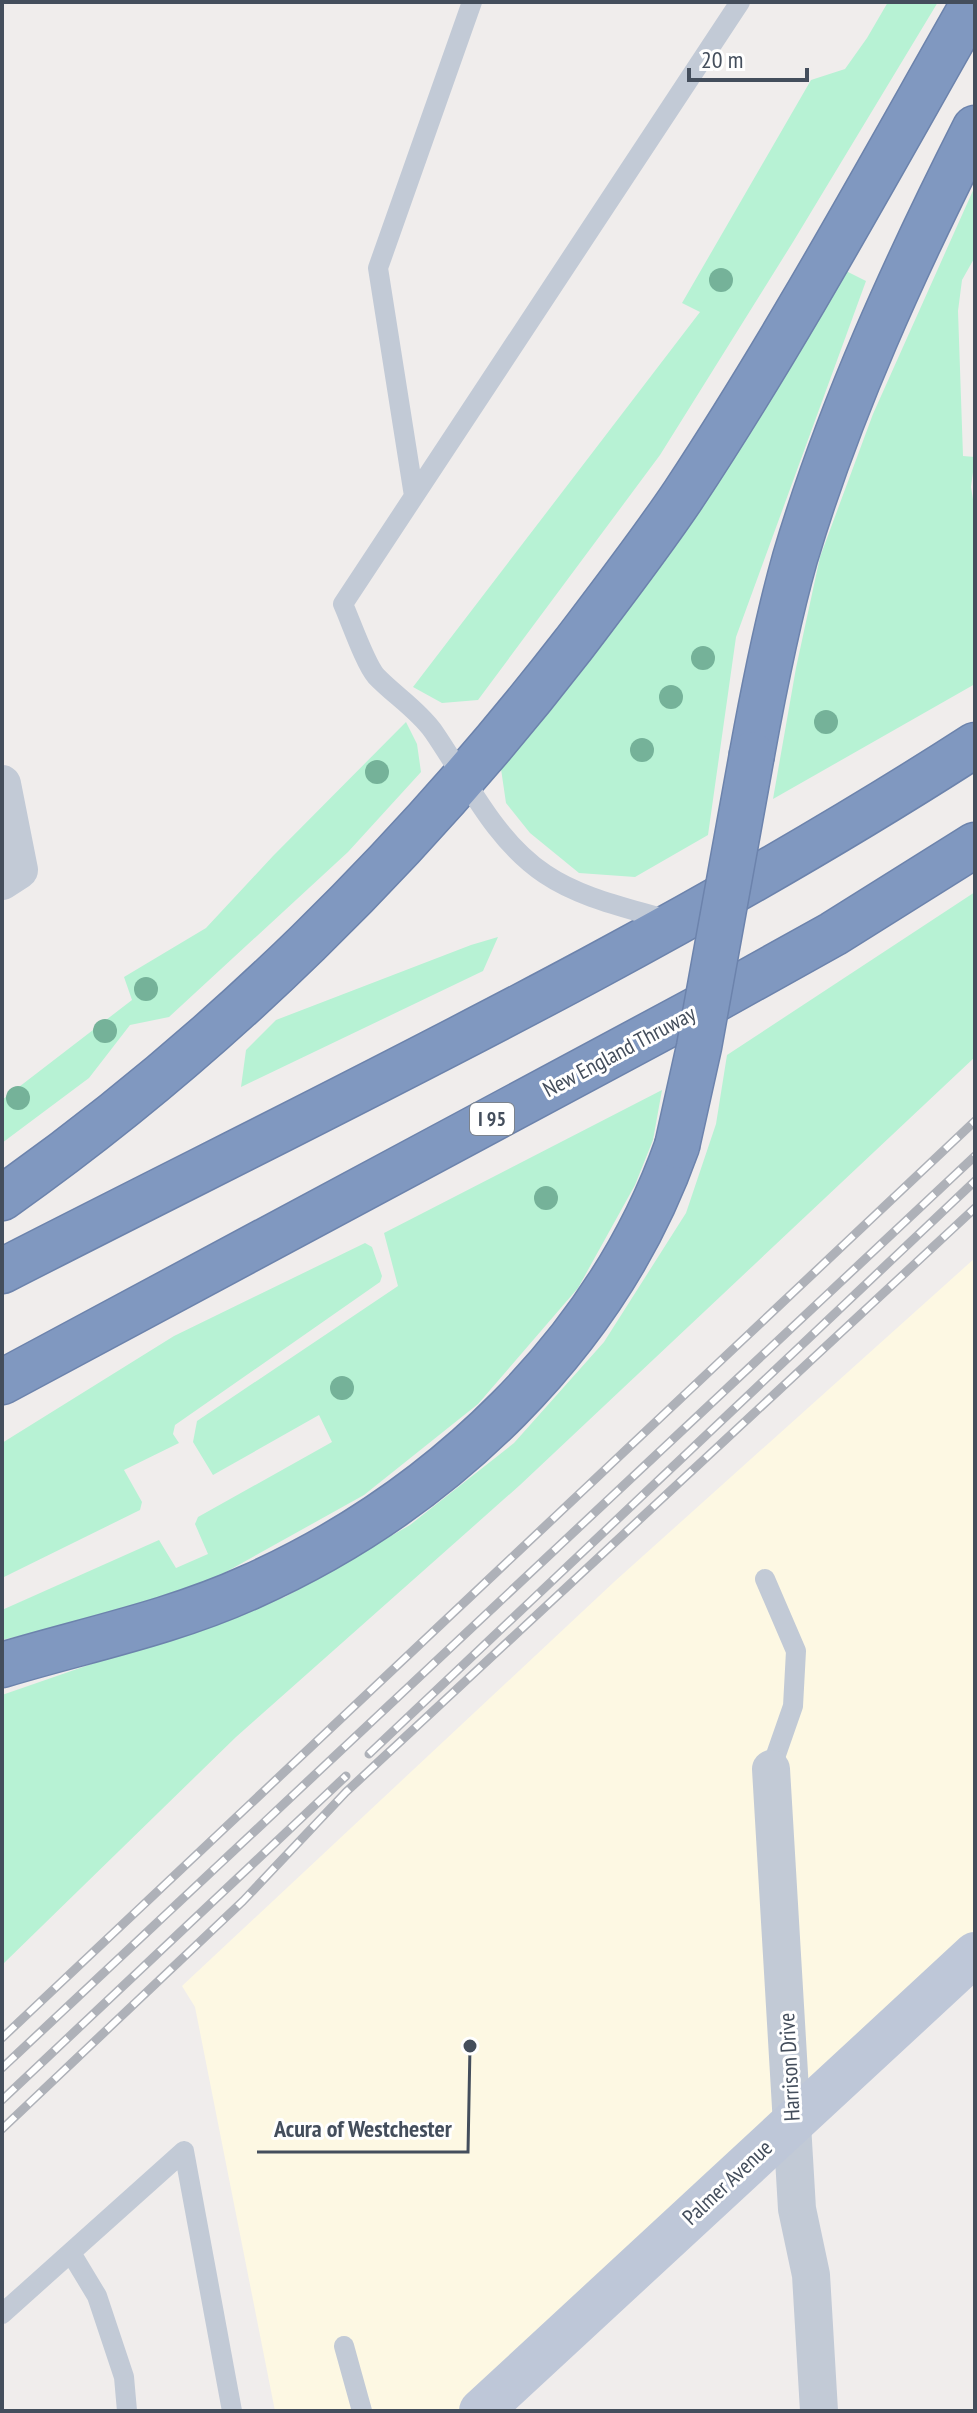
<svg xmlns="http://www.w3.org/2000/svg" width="977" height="2413" viewBox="0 0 977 2413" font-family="'PT Sans Narrow',sans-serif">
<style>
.commercial{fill:#fdf8e3}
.green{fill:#b7f2d4}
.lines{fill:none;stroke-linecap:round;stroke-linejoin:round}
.highway-casing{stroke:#6c83ac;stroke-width:47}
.lane{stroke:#c2cad6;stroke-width:20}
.street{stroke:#c2cad6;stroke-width:38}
.secondary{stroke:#bec7d8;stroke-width:44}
.highway{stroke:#8098c0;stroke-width:44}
.rail-casing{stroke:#aeb1b8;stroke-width:9}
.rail{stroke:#fff;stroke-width:6;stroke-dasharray:18;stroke-linecap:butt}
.highway-bridge-casing{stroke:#6c83ac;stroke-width:47;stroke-linecap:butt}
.highway-bridge{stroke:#8098c0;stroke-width:44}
.tree{fill:#75b299}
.labels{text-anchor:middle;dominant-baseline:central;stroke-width:6;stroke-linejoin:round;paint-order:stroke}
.shield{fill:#fff;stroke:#7c838d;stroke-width:2}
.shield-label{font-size:20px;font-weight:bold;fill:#444e5c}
.street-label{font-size:22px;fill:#444e5c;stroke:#fff}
.leader{fill:none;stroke:#444e5c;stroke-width:3}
.callout-dot{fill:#444e5c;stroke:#fff;stroke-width:3}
.callout-label{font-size:24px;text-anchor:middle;font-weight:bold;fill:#444e5c;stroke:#fff;stroke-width:6;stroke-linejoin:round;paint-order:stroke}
</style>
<rect width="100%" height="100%" fill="#f0edec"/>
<!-- commercial -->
<path class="commercial" d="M975 1258V1977L503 2411H275L195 2007 182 1986 614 1582Z"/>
<!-- green -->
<path class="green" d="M888 2H938L793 242 660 455 478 700 442 703 413 687 700 312 682 303 811 80 845 69 867 38Z
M975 186V257L962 280 958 311 963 456 975 457 971 487 975 512V684L773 799 796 668 820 557 873 414Z
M842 269 866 281 736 637 708 835 635 877 579 873 530 833 506 803 501 769 631 604Z
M406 722 417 744 421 772 348 852 169 1017 130 1025 89 1078 2 1143V1100L132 1000 124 977 206 928 273 856Z
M975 892V1057L520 1485 236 1737 2 1965V1695L285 1597 410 1525 514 1443 604 1342 686 1213 716 1124 727 1055Z
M498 937 483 971 241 1087 246 1050 276 1020 471 945Z
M662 1090 653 1140 635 1185 578 1288 478 1404 364 1495 215 1578 93 1619 2 1640V1610L159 1540 176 1568 208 1554 195 1524 198 1517 332 1442 319 1415 213 1475 193 1442 197 1421 398 1286 384 1233Z
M365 1243 372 1247 382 1276 380 1282 175 1425 173 1434 179 1443 124 1470 142 1502 140 1510 2 1578V1443L174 1336Z"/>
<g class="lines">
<!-- highway casing -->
<g class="highway-casing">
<path id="highway" d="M752 754C764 688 777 622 795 558 839 410 905 266 975 128
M2 1198C219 1045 411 854 573 645 611 595 649 546 684 494 789 335 880 167 974 2
M2 1271C330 1103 665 945 975 745
M2 1382 718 998 833 934 975 845
M2 1665C85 1640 171 1623 250 1587 440 1502 607 1344 677 1146"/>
</g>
<!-- lane -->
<path class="lane" d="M414 496 378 268 472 2
M671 921C629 908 582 899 545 874 494 840 467 780 433 731 417 709 394 695 376 676 365 663 351 622 343 604L740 2
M765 1579 796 1651 793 1706 771 1769
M71 2253 97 2296 124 2377 127 2411
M2 2314 184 2151 232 2411
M344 2346 362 2411"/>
<!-- street -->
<path class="street" d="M2 784 19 870 2 881
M771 1769 797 2209 811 2275 819 2411"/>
<!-- secondary -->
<path class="secondary" d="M481 2411 975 1954"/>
<!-- highway -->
<use href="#highway" class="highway"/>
<!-- rail casing -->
<g class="rail-casing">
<path id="rail" d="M369 1754 975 1181
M2 2038 975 1121
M2 2068 975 1156
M2 2100 346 1776
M2 2129 243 1901 346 1792 975 1208"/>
</g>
<!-- rail -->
<use href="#rail" class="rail"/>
<!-- highway-bridge casing -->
<g class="highway-bridge-casing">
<path id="highway-bridge" d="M677 1146 699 1047 752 754"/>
</g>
<!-- highway-bridge -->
<use href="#highway-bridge" class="highway-bridge"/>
</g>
<!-- trees -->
<g class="tree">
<circle cx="721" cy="280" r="12"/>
<circle cx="703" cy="658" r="12"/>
<circle cx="671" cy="697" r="12"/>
<circle cx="826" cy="722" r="12"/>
<circle cx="642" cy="750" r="12"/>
<circle cx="377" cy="772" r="12"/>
<circle cx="146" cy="989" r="12"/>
<circle cx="105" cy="1031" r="12"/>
<circle cx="18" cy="1098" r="12"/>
<circle cx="546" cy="1198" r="12"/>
<circle cx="342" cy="1388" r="12"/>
</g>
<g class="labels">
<!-- shield labels -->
<rect class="shield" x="470" y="1103" width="44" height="32" rx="6"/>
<g class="shield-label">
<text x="492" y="1119">I 95</text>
</g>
<!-- street labels -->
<g class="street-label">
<text transform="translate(619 1051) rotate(-28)">New England Thruway</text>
<text transform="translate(789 2067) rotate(-93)">Harrison Drive</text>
<text transform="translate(727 2182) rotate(-43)">Palmer Avenue</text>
</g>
</g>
<!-- callouts -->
<path class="leader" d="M470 2046L468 2152H257"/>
<circle class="callout-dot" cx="470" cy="2046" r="8"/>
<g class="callout-label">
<text x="363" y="2137">Acura of Westchester</text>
</g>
<!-- border -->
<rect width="977" height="2413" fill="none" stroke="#444e5c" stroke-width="8"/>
<!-- scale -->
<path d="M689 68v12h118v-12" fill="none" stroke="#444e5c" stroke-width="4"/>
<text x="701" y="68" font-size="24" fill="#444e5c" stroke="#ffffff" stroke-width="6" paint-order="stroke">20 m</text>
</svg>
